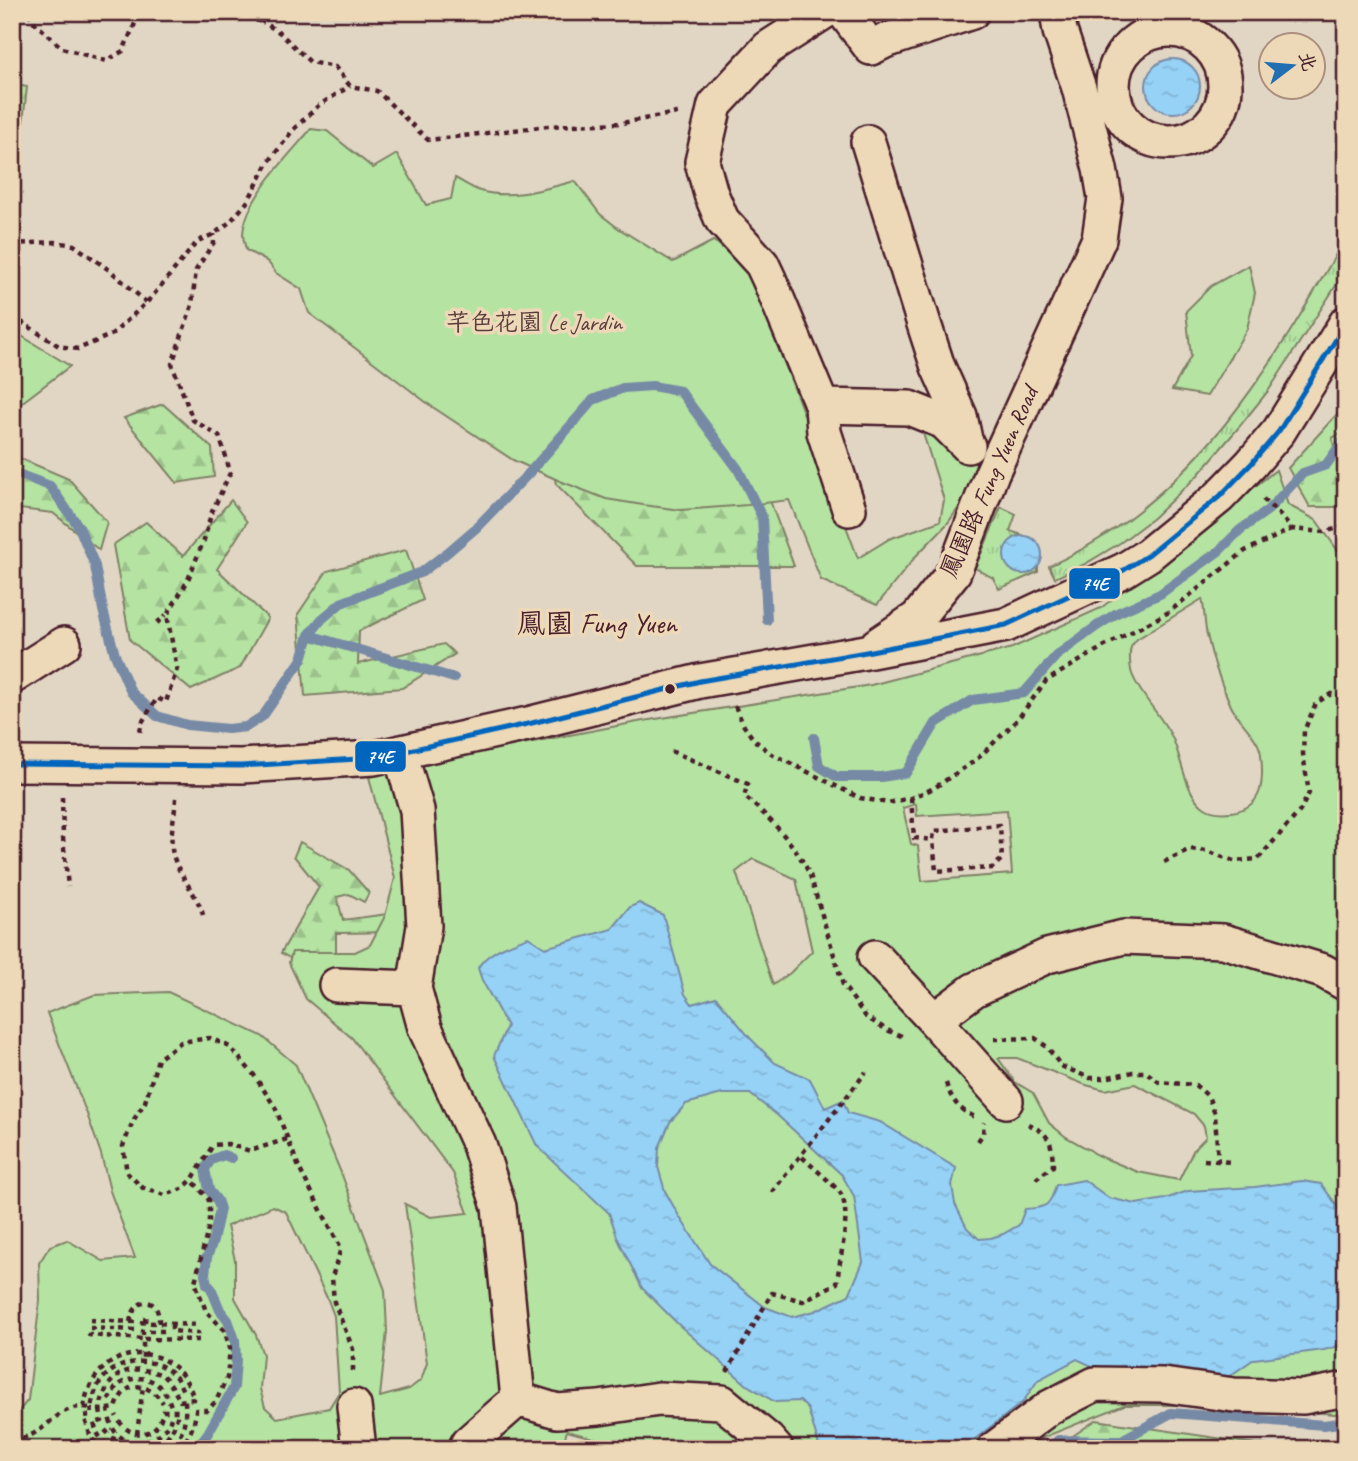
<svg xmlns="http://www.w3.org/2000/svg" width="1358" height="1461" viewBox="0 0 1358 1461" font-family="Caveat,'LXGW WenKai TC',sans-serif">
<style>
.grass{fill:url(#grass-tufts);stroke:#7f8166;stroke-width:2}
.forest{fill:url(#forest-firs);stroke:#7f8166;stroke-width:2}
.green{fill:#b4e3a2;stroke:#7f8166;stroke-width:2;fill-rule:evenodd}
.water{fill:url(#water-ripples);stroke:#778aa5;stroke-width:2;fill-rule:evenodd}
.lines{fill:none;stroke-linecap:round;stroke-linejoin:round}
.stream{stroke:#778aa5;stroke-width:10}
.minor-casing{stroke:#4a1f2b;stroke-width:38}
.path{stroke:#4a1f2b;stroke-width:4.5;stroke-dasharray:5 5;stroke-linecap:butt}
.minor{stroke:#edd9b7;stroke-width:33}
.bus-1-casing{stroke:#edd9b7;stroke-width:10}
.bus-1{stroke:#0065bd;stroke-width:5}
.bus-dot{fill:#4a1f2b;stroke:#edd9b7;stroke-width:2.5}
.labels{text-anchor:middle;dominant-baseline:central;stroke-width:7;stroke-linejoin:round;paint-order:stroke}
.park-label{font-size:24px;fill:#5a3c3d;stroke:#edd9b7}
.street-label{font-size:24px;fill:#4a1f2b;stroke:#edd9b7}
.quarter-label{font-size:28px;fill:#4a1f2b;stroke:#edd9b7}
.line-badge{stroke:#edd9b7;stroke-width:2.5}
.badge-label{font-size:19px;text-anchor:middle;font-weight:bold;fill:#fff}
</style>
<defs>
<pattern id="grass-tufts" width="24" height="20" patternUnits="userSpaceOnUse" patternTransform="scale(1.75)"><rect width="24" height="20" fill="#b4e3a2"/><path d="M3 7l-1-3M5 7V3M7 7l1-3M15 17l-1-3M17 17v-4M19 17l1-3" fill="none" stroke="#9cc28c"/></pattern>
<pattern id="forest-firs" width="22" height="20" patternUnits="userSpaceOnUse" patternTransform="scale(1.75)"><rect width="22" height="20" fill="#b4e3a2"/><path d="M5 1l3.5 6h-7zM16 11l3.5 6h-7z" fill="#9cc28c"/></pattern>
<pattern id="water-ripples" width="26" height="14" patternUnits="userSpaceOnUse" patternTransform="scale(1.75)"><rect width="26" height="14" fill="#95d2f6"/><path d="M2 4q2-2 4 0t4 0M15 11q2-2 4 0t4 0" fill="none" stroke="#82b4d3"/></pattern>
</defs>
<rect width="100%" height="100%" fill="#e1d6c4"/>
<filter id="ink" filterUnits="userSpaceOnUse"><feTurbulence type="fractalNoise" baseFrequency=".0143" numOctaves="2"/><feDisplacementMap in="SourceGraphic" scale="14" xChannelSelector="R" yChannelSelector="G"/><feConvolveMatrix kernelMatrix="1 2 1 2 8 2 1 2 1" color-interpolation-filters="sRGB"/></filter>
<g filter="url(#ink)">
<!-- grass -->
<path class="grass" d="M1346 237V270L1269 390 1239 427 1198 475 1153 518 1120 543 1085 564 1055 578 1049 566C1193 501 1271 368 1346 237Z
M1001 507 1016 514 1010 531 1022 535 1015 537C1008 546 1002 551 1006 563L1033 571 1038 566V572L999 589 993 578 975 568Z"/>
<!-- forest -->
<path class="forest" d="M12 84 27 87 20 148 12 142Z
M537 396 740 419 794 566H637L556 484Z
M163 404 212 448 214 477 177 483 124 418Z
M1346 404V507H1310L1288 468Z
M12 455 69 479 107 522 99 550 53 513 20 509 12 521Z
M231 500 247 522 217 569 268 618 240 668 191 690 130 640 113 545 146 522 183 556Z
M406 550 423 600 359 631 358 664 444 644 455 654 402 688 305 696 298 614 327 571Z
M300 842 349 870 369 893 364 902 349 894 337 897 343 920 403 912 401 932 336 933V971L318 974 281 953 319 887 294 856Z
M1096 1420 1284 1448 1346 1446V1449H1054Z"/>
<!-- green -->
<path class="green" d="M311 129 327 131 373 168 397 154 426 205 451 199 455 178C463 182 472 188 480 191 512 200 544 189 575 181L600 214 618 228 673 262 713 241 718 244 747 270 754 282 858 558 889 539 940 521 944 500 923 433 928 424 948 437 977 465 962 503 947 524 916 556 877 605 821 580 789 500 748 505 681 510 643 505 606 499 560 481 513 460 431 406 309 313 301 289 276 273 268 262 246 250C245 245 243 239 243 234 245 199 289 155 311 129Z
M1249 265 1255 293 1247 329 1207 396 1172 390 1191 356 1186 311 1211 286Z
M12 330 70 366 12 410Z
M1346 431V473L1340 470 1332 438Z
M1276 470 1288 505 1316 520 1346 562V1413L1334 1414 1239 1405H1124L1044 1437 1029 1449H633L567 1431 561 1449H12V1419L28 1400 40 1300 39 1263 50 1246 67 1240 103 1261 135 1258 110 1191 101 1154 87 1114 47 1013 94 995 168 992 262 1036 296 1065 342 1175 385 1290 387 1331 380 1397 409 1389 421 1380 427 1363 405 1204 431 1217 468 1213 453 1173 352 1038 306 999 289 963 292 952H355L370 945 385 916 395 878 369 777 407 766 643 721 871 685 1012 648 1101 608ZM1202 599C1205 610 1204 623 1207 635 1212 659 1221 684 1231 706 1239 723 1260 738 1261 755 1264 783 1263 808 1231 812 1222 813 1213 813 1205 808 1185 795 1182 758 1172 737 1161 715 1141 697 1132 674 1130 668 1129 653 1131 647 1132 644 1135 642 1137 639ZM916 804 917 816 1007 810 1012 874 922 881 918 846 911 844 903 808ZM753 859 796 879 812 951 790 973 773 985 736 872ZM998 1058H1017L1086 1085 1105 1090 1135 1084 1194 1114 1204 1126 1206 1137 1194 1149 1179 1180 1138 1172 1097 1155 1090 1150 1066 1137 1049 1123 1033 1093 1015 1082ZM273 1206 286 1212 328 1300 334 1316 339 1392 329 1408 277 1418 265 1407 260 1389 263 1355 256 1335 235 1298V1260L227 1226Z"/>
<!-- water -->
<path class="water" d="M1146 86a27 27 0 1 1 54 0a27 27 0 1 1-54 0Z
M1004 555a19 19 0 1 1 38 0a19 19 0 1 1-38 0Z
M639 903 663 915 685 994 692 1004 716 997 750 1038 775 1063 810 1079 825 1108 843 1100 848 1113 880 1122 956 1168 952 1185 955 1204 967 1228 979 1239 991 1238 1003 1234 1019 1225 1025 1209C1047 1208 1050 1206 1056 1185L1084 1180 1109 1198 1136 1204 1165 1199 1188 1191 1255 1187 1302 1181 1321 1184 1338 1207 1346 1231V1344L1324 1350 1254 1359 1211 1389 1102 1381 1092 1366 1077 1359 1038 1380 1023 1402 962 1449H820L808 1409 800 1401 775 1402 747 1385 679 1325 642 1288 618 1239 609 1213 537 1146 494 1056 507 1026 482 980 478 968C487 951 511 944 528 937L545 948 612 929 630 907ZM722 1094H750L777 1115 842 1175 854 1196 863 1262 849 1295 815 1311 792 1317 765 1307 710 1264 679 1216 665 1191 658 1167 659 1148 670 1122 686 1104Z"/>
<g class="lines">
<!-- stream -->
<path class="stream" d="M12 472 50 486 79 527 95 566 103 610 115 655 131 692 157 716 187 725 228 729 246 727 263 716 302 659 309 635 322 619 341 603 422 572 448 552 476 528 530 472 593 400 623 388 652 386 680 391 738 469 762 517 767 620
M309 635 454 678
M814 738 819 766 837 777H881L906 773 936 723 973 700 1024 693 1056 656 1097 626 1117 613 1160 594 1219 551 1240 530 1268 510 1303 473 1326 465 1346 437
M12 1449H13
M196 1449 208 1433 234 1387 236 1360 235 1340 228 1320 220 1310 211 1288 207 1284 205 1274 207 1257 213 1241 220 1209 217 1200 209 1190 205 1169 211 1160 224 1155 231 1158
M1050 1449 1058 1440 1120 1441 1171 1413 1324 1425 1346 1422"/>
<!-- minor casing -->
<g class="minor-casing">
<path id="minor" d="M824 12 768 48 715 105 702 162 711 194 722 220 762 264 769 279 822 406 824 432 849 509
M844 12 871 48 885 41 972 12
M1113 86a56 56 0 1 1 112 0a56 56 0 1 1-112 0Z
M868 142 924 324 938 367 960 416 966 444
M822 406 909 408 944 422 968 446
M877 645 917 618 954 572 992 473 1099 239 1105 198 1100 169 1079 88 1060 31 1057 12
M12 677 64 644
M400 753 417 810 424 926 414 988 425 1028 479 1145 499 1207 518 1399 557 1411 599 1408 659 1399 722 1402 768 1440 776 1449
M12 764 241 766 374 758 532 723 700 681 866 652 1006 625 1124 570 1148 555 1219 497 1251 464 1279 431 1346 323
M875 957 934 1020 974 990 1047 956 1124 937 1223 941 1323 971 1346 984
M336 985 414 988
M934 1020 1006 1101
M354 1406 359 1449
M465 1449 468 1443 518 1399
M994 1449 1050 1407 1095 1384 1163 1385 1234 1395 1303 1397 1346 1389"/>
</g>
<!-- path -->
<path class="path" d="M29 12 34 22 62 48 106 61 123 51 140 12
M227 12 262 22
M254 12 263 22 279 32 310 62 335 67 350 86 377 91 428 140 548 126 622 123 682 112
M12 244 55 242 74 245 112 272 146 302
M12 316 59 346 78 349 113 334 150 299 198 241 214 234 230 222 248 201 268 163 293 130 319 105 350 86
M1263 499 1278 513 1292 529 1324 532 1346 526
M157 623 166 615
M735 706 744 726 754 740 772 754 860 798 888 803 911 798 934 788 976 760 1017 720 1046 681 1103 647 1169 612 1245 551 1292 529
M140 732 141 724 157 698 166 702 177 669 167 615 187 582 204 540 211 514 230 473 227 460 219 436 193 420 172 364 192 305 196 270 214 242V234
M671 751 748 784 744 796C771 819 795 844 810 875L843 985 866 1017 887 1030 904 1037
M62 797 63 838 68 887
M176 798C175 815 170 831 172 849 175 873 197 892 203 915
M911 798 914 838 933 840 934 831 1000 825 1002 859 992 868 936 871 933 840
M1164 862 1190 849 1207 851 1234 861 1258 859 1300 811 1309 793 1303 754 1304 731 1316 703 1331 694 1346 697
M12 931 14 939H12
M994 1039 1035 1038 1047 1047 1061 1066 1090 1078H1104L1133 1072H1146L1159 1082 1195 1085 1208 1096 1215 1114 1218 1162
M12 1063 20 1076
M946 1083C951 1100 959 1110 975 1117
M1028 1124C1051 1135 1052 1142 1053 1166L1036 1179
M287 1139 250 1151 228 1144 213 1145 192 1180 182 1189 165 1195 143 1188 127 1173 123 1146 133 1121 145 1102 158 1059 181 1042 210 1038 230 1047 254 1075 275 1107 300 1170 341 1248 332 1277 334 1302 353 1349V1375
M978 1141 983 1134 984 1122
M1204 1160 1231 1162
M772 1192 866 1072
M90 1320 198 1325
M130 1322C135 1295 160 1296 159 1323
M145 1322 146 1313
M135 1330 90 1328 89 1335 143 1339V1362
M164 1331H143V1339L199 1340 198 1333 172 1331V1323
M727 1372 772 1293 803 1301 837 1283C839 1259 852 1215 841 1194 836 1186 809 1164 800 1155
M108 1400C111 1396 114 1390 117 1386 122 1382 127 1380 133 1379 154 1374 168 1392 172 1410
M84 1407 91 1408C93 1399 95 1390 100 1382 116 1360 152 1354 173 1374 178 1379 181 1387 184 1393
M91 1408 92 1415 84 1416 91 1438 101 1449
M108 1409C109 1417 111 1428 117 1434 136 1452 162 1440 171 1418
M100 1410 102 1421 94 1423C97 1435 102 1442 112 1449
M105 1430C130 1460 173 1453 178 1411H163C158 1440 127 1441 116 1415
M137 1434 143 1386
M12 1439C17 1438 25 1438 29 1436 48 1428 60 1406 84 1407 93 1342 175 1334 194 1399L180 1401C175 1392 170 1380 160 1374 155 1372 149 1371 144 1370 117 1366 103 1387 100 1410L116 1408C124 1379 148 1381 163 1403
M166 1449C185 1437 186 1420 185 1400
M180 1449C189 1437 195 1425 196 1410H208L216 1401 227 1378 230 1348 224 1330 206 1311 195 1282 209 1225V1200L192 1180"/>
<!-- minor -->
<use href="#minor" class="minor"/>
<!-- bus-1 casing -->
<g class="bus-1-casing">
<path id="bus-1" d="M12 764 241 766 374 758 532 723 700 681 866 652 1006 625 1124 570 1148 555 1219 497 1251 464 1279 431 1346 323"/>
</g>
<!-- bus-1 -->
<use href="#bus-1" class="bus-1"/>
</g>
</g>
<!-- markers -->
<circle class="bus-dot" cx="670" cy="689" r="6"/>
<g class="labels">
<!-- park labels -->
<g class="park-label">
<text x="534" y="322">芊色花園 Le Jardin</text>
</g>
<!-- street labels -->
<g class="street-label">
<text transform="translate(989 482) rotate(-66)">鳳園路 Fung Yuen Road</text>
</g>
<!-- quarter labels -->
<g class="quarter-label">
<text x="597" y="623">鳳園 Fung Yuen</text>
</g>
</g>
<g class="line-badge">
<rect x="1068" y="567" width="53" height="33" rx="7" fill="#0065bd"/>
<rect x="354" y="740" width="53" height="33" rx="7" fill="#0065bd"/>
</g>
<g class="badge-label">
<text x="1095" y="590">74E</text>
<text x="380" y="763">74E</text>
</g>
<!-- margin -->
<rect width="1358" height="1461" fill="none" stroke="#edd9b7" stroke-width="42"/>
<rect x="21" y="21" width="1316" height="1419" fill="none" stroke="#4a1f2b" stroke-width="2.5" filter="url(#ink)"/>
<!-- north arrow -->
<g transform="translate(1292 66) rotate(74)"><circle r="33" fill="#edd9b7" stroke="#ac8f7f" stroke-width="2"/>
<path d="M0-5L12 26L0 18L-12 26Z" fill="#1f6fb2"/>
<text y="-10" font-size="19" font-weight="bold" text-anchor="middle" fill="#4a1f2b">北</text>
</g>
</svg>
